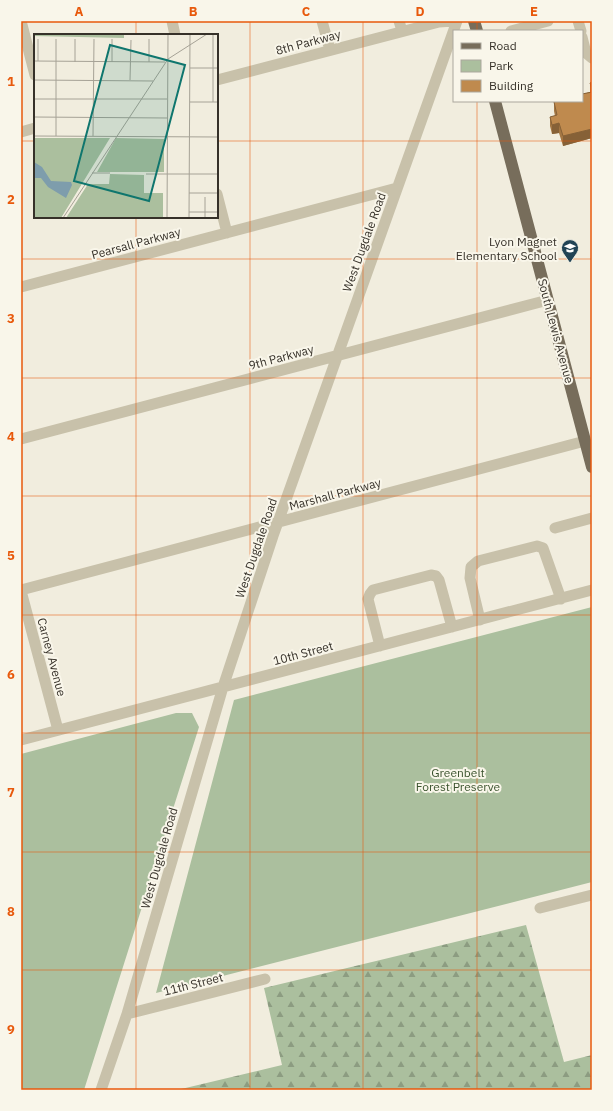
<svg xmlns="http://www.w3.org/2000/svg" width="613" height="1111" viewBox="0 0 613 1111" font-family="'IBM Plex Sans',sans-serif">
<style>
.forest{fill:url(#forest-firs)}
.park{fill:#abbf9e}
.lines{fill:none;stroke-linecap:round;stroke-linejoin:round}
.minor{stroke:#c8c1aa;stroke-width:11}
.major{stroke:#776d5b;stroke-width:12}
.wall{fill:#a47743}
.shaded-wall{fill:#866137}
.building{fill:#bf8a4e;stroke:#866137}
.grid{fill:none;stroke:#e8590c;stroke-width:1;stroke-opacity:0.55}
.labels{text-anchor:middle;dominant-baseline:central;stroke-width:4;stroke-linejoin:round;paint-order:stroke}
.street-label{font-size:12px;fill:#363129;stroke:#f9f6ea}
.poi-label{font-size:12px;fill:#363129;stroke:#f9f6ea;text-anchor:end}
.park-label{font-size:12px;fill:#3b532e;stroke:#f9f6ea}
.inset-road{fill:none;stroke:#a6a296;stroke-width:1}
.view{fill:#0f766e;fill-opacity:0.15;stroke:#0f766e;stroke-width:2}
.inset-edge{fill:none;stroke:#363129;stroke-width:2}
.neatline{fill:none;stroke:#e8590c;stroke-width:1.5}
.grid-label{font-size:13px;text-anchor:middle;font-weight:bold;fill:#e8590c}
</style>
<defs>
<pattern id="forest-firs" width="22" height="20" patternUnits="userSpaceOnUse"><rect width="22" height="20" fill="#abbf9e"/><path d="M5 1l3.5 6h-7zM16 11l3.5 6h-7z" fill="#8c9c81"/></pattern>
</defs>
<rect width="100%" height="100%" fill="#f1edde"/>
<!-- forest -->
<path class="forest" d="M526 925 564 1062 592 1055V1090H177L282 1065 264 988Z"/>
<!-- park -->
<path class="park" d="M592 607V882L156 993 234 700Z
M176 713H192L199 727 84 1090H21V754Z"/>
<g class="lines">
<!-- minor -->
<path class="minor" d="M21 21 35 75
M172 21 175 35
M322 21 330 50
M399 21 402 31
M578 21 581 31
M511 31 548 21
M582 37 586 53 592 58
M217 80 439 22 453 21
M21 132 35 128
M217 194 227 233
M21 287 397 188
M21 439 548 300
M555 528 592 518
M21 590 585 441
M21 591 58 730
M480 620 470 578 471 567 478 561 537 546 543 548 561 599
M380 646 368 599 370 594 373 590 431 575 436 576 439 580 452 627
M21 740 592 590
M540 908 592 895
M127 1014 265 979
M101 1090 127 1014 223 687 273 536 457 21"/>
<!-- major -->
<path class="major" d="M474 21 477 31
M495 101 592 467"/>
</g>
<!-- wall -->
<path class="wall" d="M592 82V138L563 146 559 133 552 134 550 126V117L555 116 554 111V102L590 92V83Z"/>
<!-- shaded-wall -->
<path class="shaded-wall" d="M559 123V133L552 134V125Z
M592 129V138L563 146V136Z"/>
<!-- building -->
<path class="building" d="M592 82V89L590 83Z
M592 92V129L563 136 559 123 552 125 550 117 557 115 554 102 557 101H582V94Z"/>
<!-- grid -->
<path class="grid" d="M136 21V35M250 21V1090M363 21V1090M477 21V31M477 101V1090M21 141H35M217 141H592M136 217V1090M21 259H592M21 378H592M21 496H592M21 615H592M21 733H592M21 852H592M21 970H592"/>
<!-- icons -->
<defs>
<g id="school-pin" transform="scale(0.9)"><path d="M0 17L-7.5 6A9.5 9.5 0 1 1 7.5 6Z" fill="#214355" stroke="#f9f6ea"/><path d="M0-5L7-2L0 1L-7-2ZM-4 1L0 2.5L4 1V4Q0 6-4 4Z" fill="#fff"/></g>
</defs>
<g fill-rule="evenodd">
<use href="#school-pin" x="570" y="248"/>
</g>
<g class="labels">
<!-- street labels -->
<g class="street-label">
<text transform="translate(308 42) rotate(-15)">8th Parkway</text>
<text transform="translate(364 242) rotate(-70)">West Dugdale Road</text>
<text transform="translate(136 243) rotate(-15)">Pearsall Parkway</text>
<text transform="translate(556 331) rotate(75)">South Lewis Avenue</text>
<text transform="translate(281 357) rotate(-15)">9th Parkway</text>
<text transform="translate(335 494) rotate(-15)">Marshall Parkway</text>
<text transform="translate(256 548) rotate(-71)">West Dugdale Road</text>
<text transform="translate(303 653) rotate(-15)">10th Street</text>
<text transform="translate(52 657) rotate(75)">Carney Avenue</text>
<text transform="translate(159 858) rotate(-74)">West Dugdale Road</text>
<text transform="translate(193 984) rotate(-14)">11th Street</text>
</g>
<!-- poi labels -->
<g class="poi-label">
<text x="557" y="241">Lyon Magnet<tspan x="557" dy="14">Elementary School</tspan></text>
</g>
<!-- park labels -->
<g class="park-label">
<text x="458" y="772">Greenbelt<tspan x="458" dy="14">Forest Preserve</tspan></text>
</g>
</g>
<!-- overview -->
<g transform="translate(34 34)">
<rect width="184" height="184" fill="#f1edde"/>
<path d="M76 140 110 141V159H129V184H32L54 150H75Z" fill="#abbf9e"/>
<path d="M0 0H90V4L0 2ZM0 104H76L27 184H0ZM82 104 130 105V138H63Z" fill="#abbf9e"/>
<path d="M0 128 8 133 17 147 37 148 38 151 32 164 14 153 7 144H0Z" fill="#7e9dac"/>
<path class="inset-road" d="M41 5V28M0 27 131 28M4 27V5M78 28V5M115 28V5M156 34H184M0 46 119 47M96 46 97 6M0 65H133M156 68H184M179 68V0M0 83 133 84M0 102 184 103M22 102V5M59 102 60 5M58 139H76M112 140H184M155 159H184M155 178H184M29 184 134 25 173 0M133 184 134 0M155 184 156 0M171 184V163"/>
<path class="view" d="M76 11 151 31 115 167 40 147Z"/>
<rect width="184" height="184" class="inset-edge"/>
</g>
<!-- border -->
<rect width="613" height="1111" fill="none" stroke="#f9f6ea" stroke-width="44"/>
<!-- legend -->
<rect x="453" y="30" width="130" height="72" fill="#f9f6ea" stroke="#aba79d"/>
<rect x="461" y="43" width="20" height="6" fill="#776d5b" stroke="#aba79d"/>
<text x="489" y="50" font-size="12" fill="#363129">Road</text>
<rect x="461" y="60" width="20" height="12" fill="#abbf9e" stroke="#aba79d"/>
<text x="489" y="70" font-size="12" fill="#363129">Park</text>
<rect x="461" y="80" width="20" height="12" fill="#bf8a4e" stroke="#aba79d"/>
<text x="489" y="90" font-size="12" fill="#363129">Building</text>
<rect x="22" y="22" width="569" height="1067" class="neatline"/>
<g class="grid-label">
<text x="79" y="16">A</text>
<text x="193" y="16">B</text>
<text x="306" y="16">C</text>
<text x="420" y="16">D</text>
<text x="534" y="16">E</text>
<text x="11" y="86">1</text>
<text x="11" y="204">2</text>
<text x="11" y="323">3</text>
<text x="11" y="441">4</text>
<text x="11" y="560">5</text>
<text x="11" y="679">6</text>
<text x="11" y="797">7</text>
<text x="11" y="916">8</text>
<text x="11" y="1034">9</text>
</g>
</svg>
